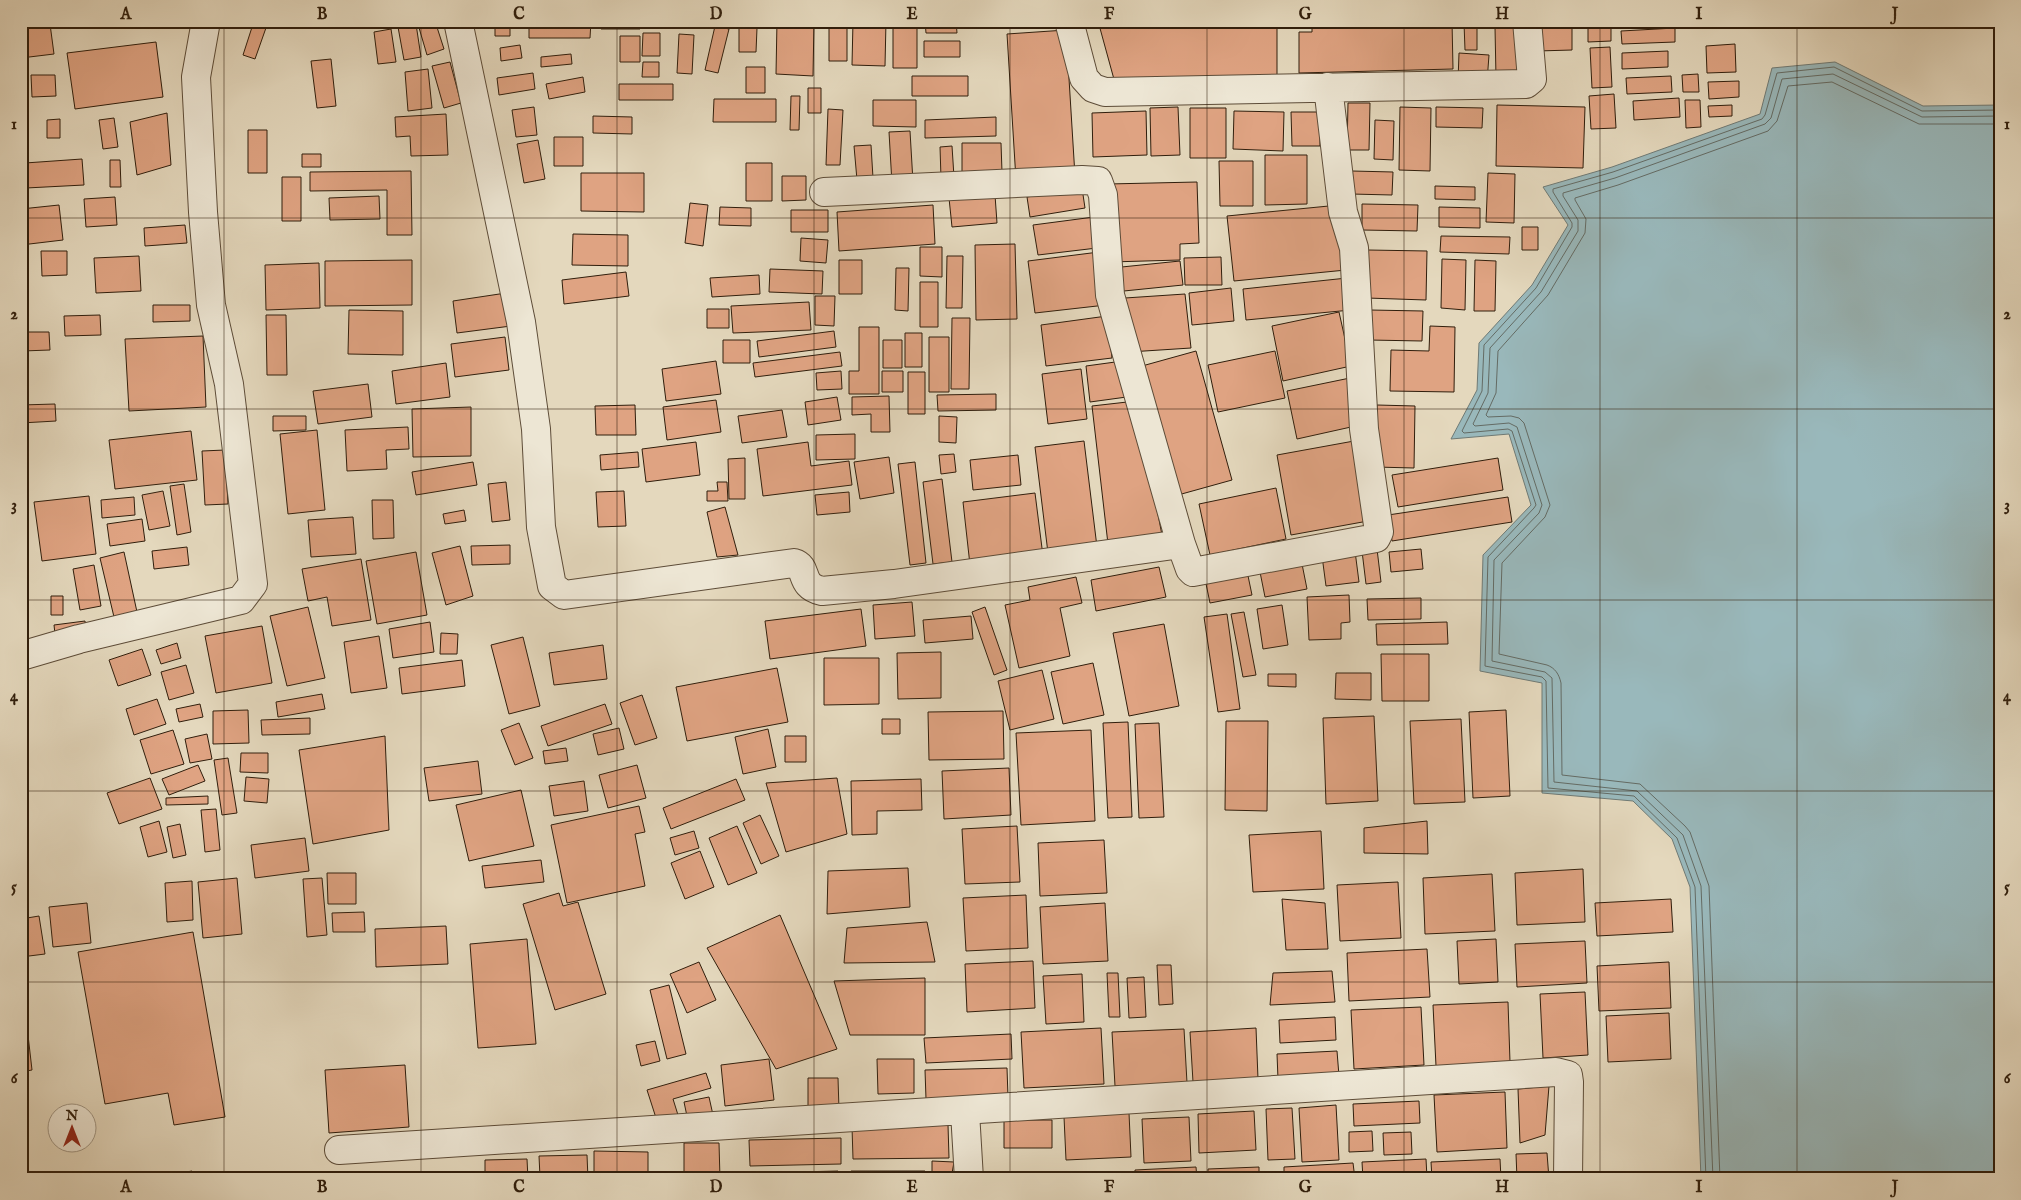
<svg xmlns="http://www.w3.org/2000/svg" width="2021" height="1200" viewBox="0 0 2021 1200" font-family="'IM FELL English',serif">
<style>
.water{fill:#99b8bb;stroke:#6f7a75}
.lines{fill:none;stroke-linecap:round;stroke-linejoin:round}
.shore{stroke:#646b64;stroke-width:1}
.building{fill:#dfa382;stroke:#301e0c}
.minor-casing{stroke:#5d4c38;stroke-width:30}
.minor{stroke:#ede6d4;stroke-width:28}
.grid{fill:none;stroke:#301e0c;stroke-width:1;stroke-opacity:0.55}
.neatline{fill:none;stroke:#301e0c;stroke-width:2}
.grid-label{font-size:16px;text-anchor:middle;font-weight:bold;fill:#301e0c}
</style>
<rect width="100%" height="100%" fill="#e4d8bd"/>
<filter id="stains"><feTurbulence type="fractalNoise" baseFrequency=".004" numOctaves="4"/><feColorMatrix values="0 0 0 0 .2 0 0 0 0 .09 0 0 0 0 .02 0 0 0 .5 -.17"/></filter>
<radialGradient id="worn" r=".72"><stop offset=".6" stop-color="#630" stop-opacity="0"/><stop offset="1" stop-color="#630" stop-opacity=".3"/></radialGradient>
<!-- water -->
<path class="water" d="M1835 62 1923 106 2000 105V1179H1701L1690 887 1672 839 1633 801 1542 793V683L1480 671 1483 555 1531 505 1509 434 1451 439 1477 390 1479 343 1532 285 1568 225 1543 187 1612 167 1760 114 1772 68Z"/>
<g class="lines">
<!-- shore -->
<path class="shore" d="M1706 1179 1695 887 1677 838 1634 796 1548 788 1546 681 1542 677 1485 666 1488 557 1534 508 1536 505 1512 431 1508 429 1464 433 1462 431 1482 391 1484 345 1536 288 1572 227V223L1553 192V189L1613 172 1762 119 1765 115 1777 73 1834 67 1922 111 2000 110
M1713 1179 1701 886 1683 835 1637 791 1554 782 1552 678 1545 672 1492 661 1494 560 1539 513 1542 505 1517 427 1509 423 1475 426 1473 424 1488 393 1490 348 1541 292 1578 231V220L1563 196V193L1615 178 1765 124 1771 118 1782 79 1833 74 1922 117 2000 116
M1720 1179 1709 886 1690 832 1685 826 1640 784 1562 775 1561 683C1559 674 1555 668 1547 665L1499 654 1502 563 1545 517 1550 505 1524 423 1519 418 1511 416 1488 417 1486 415 1496 393 1498 351 1548 295 1585 233 1586 219 1575 200V198L1618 185 1768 131 1777 121 1788 86 1832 82 1919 124H2000"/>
</g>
<!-- building -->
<path class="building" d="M21 21H30L31 27 50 24 54 54 21 58Z
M150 21H170V26L151 27Z
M254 21 267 25 255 59 243 55Z
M417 21H435L444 49 427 55Z
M495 21H510V36H495Z
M529 21H591L590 38H529Z
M601 21H640V29H601Z
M777 21H814L813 76 776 74Z
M829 21H847V61H829Z
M853 21H886L885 66 852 65Z
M893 21H917V68H893Z
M925 21H956L957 33H926Z
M1001 21H1055V24L1001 25Z
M1098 21H1277V78L1115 83Z
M1312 21H1452L1453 69 1299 73V32H1312Z
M1537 21H1572V50L1537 51Z
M1464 23H1477V50H1465Z
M416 24 421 57 404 60 398 27Z
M1611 25V41L1588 42V26Z
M715 26 729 29 718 73 705 70Z
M739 27 757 28 756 52H739Z
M1495 27H1523L1524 78H1496Z
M1675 28V42L1622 44 1621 31Z
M391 29 396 62 378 64 374 32Z
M1066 30 1075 176 1016 180 1007 34Z
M643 33H660V56H642Z
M679 34 694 35 692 74 677 73Z
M620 36H640V62H620Z
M924 41H960V57H924Z
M156 42 163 97 75 109 67 53Z
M1735 44 1736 72 1707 73 1706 46Z
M520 45 522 58 501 61 500 48Z
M1610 47 1612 87 1592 88 1590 48Z
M1668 51V67L1622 69V53Z
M1459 53 1489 55 1487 82 1458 81Z
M571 54 572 64 541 67V57Z
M331 59 336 106 317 108 311 61Z
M450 62 461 103 444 108 432 66Z
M643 62H659V77H642Z
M746 67H765V93H746Z
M428 69 432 108 408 111 405 72Z
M533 73 535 89 499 95 497 78Z
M1698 74 1699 92H1683L1682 75Z
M31 75H55L56 96 32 97Z
M912 76H968V96H912Z
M1671 76 1672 92 1627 94 1626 78Z
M583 77 585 92 549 99 546 84Z
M1739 81V97L1709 99 1708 82Z
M619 84H673V100H619Z
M808 88H821V113H808Z
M1614 94 1616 128 1591 129 1589 96Z
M791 96H800L799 130H790Z
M1679 98 1680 117 1634 120 1633 101Z
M714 99H776V122H713Z
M873 100H916V127L873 126Z
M1685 100H1700L1701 127 1686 128Z
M1348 103H1370L1369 150H1347Z
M1497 105 1585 107 1583 168 1496 166Z
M1732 105V116L1709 117 1708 106Z
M534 107 537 135 516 137 512 110Z
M1178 107 1180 155 1151 156 1150 108Z
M1400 107 1431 108 1430 171 1399 170Z
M1436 107 1483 108 1482 128 1436 127Z
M1190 108H1226V158H1190Z
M828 109 843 110 840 165H826Z
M1146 111 1147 155 1093 157 1092 113Z
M1234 111 1284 112 1283 151 1233 149Z
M1291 112H1320V146H1292Z
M167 113 171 165 137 175 130 122Z
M446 114 448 155 411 156 410 136 396 137 395 117Z
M593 116 632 117V134L593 133Z
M996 117V136L925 138V120Z
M114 118 118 147 103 149 99 120Z
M60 119V138H47V120Z
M1375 120 1394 121 1393 160 1374 159Z
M248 130H267V173H248Z
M910 131 913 182 892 184 889 132Z
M554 137H583V166H554Z
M538 140 545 179 524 183 517 144Z
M962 143H1001L1002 172 962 173Z
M871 145 873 178 857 180 854 146Z
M952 146 954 177 941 178 940 147Z
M302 154H321V167H302Z
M1265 155H1307V204L1265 205Z
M82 159 84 185 26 188 25 163Z
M110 160H120L121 187H110Z
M1219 161H1253V206H1220Z
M746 163H772V201H746Z
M411 171 412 235H387V190L310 191V172Z
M1352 171 1393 172 1392 195 1351 194Z
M581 173H644V212L581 211Z
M1488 173 1515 174 1514 223 1486 222Z
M782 176H806V200L782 201Z
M282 177H301V221H282Z
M1197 182 1199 243 1180 244V260L1110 262 1108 184Z
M1435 186 1475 187V200L1435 199Z
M1082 188 1085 208 1030 217 1027 197Z
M995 195 997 223 952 227 949 198Z
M379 196 380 219 330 220 329 198Z
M115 197 117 225 86 227 84 199Z
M690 203 708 205 703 246 685 243Z
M1362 204 1418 205 1417 231 1362 230Z
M59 205 63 240 21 245V209Z
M933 205 935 244 839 251 837 212Z
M1339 205 1346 270 1234 281 1227 216Z
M720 207 751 208V226L719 225Z
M1439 207 1480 208V228L1439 227Z
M791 210H828V232H791Z
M1094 217 1097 248 1038 255 1033 225Z
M185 225 187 243 145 246 144 228Z
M1522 227H1538V250H1522Z
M573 234 628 235V266L572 265Z
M1441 236 1510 237 1509 254 1440 252Z
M801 238 828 240 826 263 800 261Z
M1015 244 1017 319 976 320 975 245Z
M920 247H942V277L920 276Z
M1368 250 1427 251 1426 300 1367 298Z
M41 251H67V275L42 276Z
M1099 252 1106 305 1035 313 1028 261Z
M139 256 141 291 96 293 94 258Z
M947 256H963L962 308H946Z
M1221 257 1222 285H1185L1184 258Z
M1442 259 1466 260 1465 310 1441 308Z
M412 260V305L325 306V261Z
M839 260H862V294H839Z
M1475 260 1496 261 1495 311H1474Z
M1180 261 1183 285 1114 292 1112 268Z
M319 263 320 308 266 310 265 265Z
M896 268H909L908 311 895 310Z
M770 269 823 271 822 294 769 292Z
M626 272 629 296 564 304 562 280Z
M759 275 760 294 712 297 710 278Z
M1347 278 1351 310 1246 320 1243 289Z
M920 282H938V327H920Z
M1231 288 1234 321 1192 325 1189 293Z
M506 293 511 326 457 333 453 301Z
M1185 294 1191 348 1129 352 1125 298Z
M815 296H835L834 326 815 325Z
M809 302 811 330 733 333 731 306Z
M153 305H190V321L153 322Z
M707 309H729V328H707Z
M349 310 403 311V355L348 354Z
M1370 310 1423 311 1422 341 1369 340Z
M1339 312 1351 366 1283 381 1272 326Z
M100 315 101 335 65 336 64 316Z
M266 315H286L287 375H267Z
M1107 316 1112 358 1046 366 1041 325Z
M952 318H970L969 389H951Z
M1430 326 1455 327 1454 392 1390 391 1391 350 1429 351Z
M859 327H879V394H849V371H859Z
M834 331 836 347 759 357 757 341Z
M21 332H49L50 350 22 351Z
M905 333H922V367H905Z
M203 336 206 407 129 411 125 339Z
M505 337 509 370 455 377 451 344Z
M929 337H949V392H929Z
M723 340H750V363H723Z
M883 340H902V368H883Z
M1196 351 1232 480 1178 495 1142 366Z
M1275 351 1285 398 1218 412 1208 365Z
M840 352 842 366 755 377 753 363Z
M1130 360 1134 396 1090 402 1086 366Z
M716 361 721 394 666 401 662 369Z
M446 363 450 397 396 404 392 371Z
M1081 369 1087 419 1048 424 1042 374Z
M841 371 842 389 817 390 816 373Z
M882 371H903V392H882Z
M908 372H925V414H908Z
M1350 378 1360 425 1297 439 1287 391Z
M368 384 372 417 318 424 313 391Z
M996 394V410L938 411 937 395Z
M889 396 890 432H871V414L852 415V397Z
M837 397 841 420 808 425 805 402Z
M716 400 721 432 667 440 663 407Z
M1136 401 1162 535 1108 544 1092 406Z
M55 404 56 421 21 423V405Z
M635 405 636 435H596L595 406Z
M1377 405 1415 406 1414 468 1375 467Z
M471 407V456L413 457 412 409Z
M782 410 787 437 742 443 738 416Z
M273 416H306V430L273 431Z
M939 416 957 417 956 443 939 442Z
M408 427 409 449 386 450 387 469 347 471 345 430Z
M317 430 325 510 288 514 280 434Z
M191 431 197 480 115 489 109 440Z
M855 434V459L816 460V435Z
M1084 441 1097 547 1048 553 1035 447Z
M1354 441 1368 521 1291 535 1277 455Z
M696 442 700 475 646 482 642 449Z
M808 442 811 466 849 461 852 485 763 496 757 449Z
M225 450 228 504 205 505 202 451Z
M638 452 639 467 601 470 600 455Z
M954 454 956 472 941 474 939 455Z
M1018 455 1021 485 973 490 970 460Z
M889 457 894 493 860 499 854 462Z
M745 458V499H729L728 459Z
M1498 458 1503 490 1398 507 1392 475Z
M473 462 477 485 416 495 412 472Z
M915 462 926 563 910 565 898 464Z
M942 479 952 562 933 564 923 482Z
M506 482 510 520 492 522 488 484Z
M717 482H727L728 501H707V491H718Z
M184 484 191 532 177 535 170 486Z
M1276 488 1286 539 1210 555 1199 504Z
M163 491 170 526 149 530 142 495Z
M624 491 626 526 598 527 596 492Z
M849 492 850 512 817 515 815 495Z
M1035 493 1043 556 970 565 963 502Z
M89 496 96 554 42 561 34 502Z
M134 497 135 515 102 518 101 500Z
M1508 497 1512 522 1392 541 1388 515Z
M372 500H393L394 538 373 539Z
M725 507 738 555 717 557 707 512Z
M464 510 466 521 445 524 443 514Z
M353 517 356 554 311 557 308 520Z
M142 519 145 541 110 546 107 524Z
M510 545V564L472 565 471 546Z
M460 546 473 596 446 605 432 553Z
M187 547 189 565 154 569 152 551Z
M1377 549 1381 582 1366 584 1362 551Z
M1421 549 1423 569 1391 572 1389 552Z
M1355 551 1359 582 1326 586 1322 556Z
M124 552 137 612 114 617 100 558Z
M416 552 427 615 377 624 366 561Z
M361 559 371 620 332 626 327 597 308 601 302 569Z
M1301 559 1307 589 1265 597 1259 567Z
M94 565 101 606 80 610 73 569Z
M1159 567 1166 597 1096 611 1091 580Z
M1247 571 1252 595 1210 603 1205 579Z
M1076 577 1082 603 1060 608 1070 656 1019 668 1005 605 1030 600 1028 587Z
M1349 595 1350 622 1341 623V639L1309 640 1307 597Z
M51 596H63V615H51Z
M1421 598V619L1368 620 1367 599Z
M912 602 915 636 875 639 873 605Z
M1282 605 1288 645 1263 649 1257 609Z
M308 607 325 678 287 686 270 616Z
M985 607 1007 670 994 675 972 612Z
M861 609 866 646 770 659 765 621Z
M1244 612 1256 675 1243 677 1231 614Z
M1227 614 1240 709 1218 712 1204 617Z
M971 616 973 639 925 643 923 620Z
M85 621 86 630 55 634 54 625Z
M430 622 434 652 393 658 389 629Z
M1447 622 1448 644 1377 645 1376 624Z
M1164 624 1179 706 1129 716 1113 633Z
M262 626 272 683 216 693 205 636Z
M441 633 458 634 457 654H440Z
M379 636 387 688 351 693 344 642Z
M523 637 540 706 509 714 491 645Z
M177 643 181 658 161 664 156 650Z
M603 645 607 679 554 685 549 653Z
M142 649 151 675 118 686 109 660Z
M941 652V698L898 699 897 653Z
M1381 654H1429V701H1382Z
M824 658H879V704L824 705Z
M462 660 465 686 402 694 399 668Z
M1093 663 1104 715 1063 724 1051 672Z
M186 665 194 693 169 700 161 672Z
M777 668 788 722 687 741 676 687Z
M1042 670 1054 719 1010 730 998 681Z
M1336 673H1371V700L1335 699Z
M1268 674H1296V687L1268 686Z
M322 694 325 709 278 717 276 702Z
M642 695 657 738 635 745 620 703Z
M157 699 166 724 134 735 126 709Z
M200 704 203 717 179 722 176 709Z
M605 704 612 724 548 746 541 726Z
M248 710 249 743 213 744V711Z
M1506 710 1510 796 1473 798 1469 712Z
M1003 711 1004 759 929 760 928 712Z
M1374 716 1378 801 1326 804 1323 718Z
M310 718V734L262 735 261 720Z
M882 719H900V734H882Z
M1461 719 1465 802 1414 804 1410 721Z
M1226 721H1268L1267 811 1225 810Z
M1128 722 1132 817 1108 818 1103 723Z
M519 723 533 758 515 765 501 730Z
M1159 723 1164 817 1139 818 1135 724Z
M619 728 624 749 598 755 593 734Z
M768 729 776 767 743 774 735 737Z
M173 730 184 764 151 774 140 740Z
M1091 730 1095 821 1021 825 1016 733Z
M207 734 212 759 190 763 185 739Z
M385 736 389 830 313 844 299 750Z
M785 736H806V762H785Z
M566 748 568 761 545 764 543 751Z
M241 753H268V773L240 772Z
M228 758 237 813 222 815 214 760Z
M478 761 482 794 429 801 424 768Z
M198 765 205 781 169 795 162 779Z
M637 765 646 798 608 808 599 775Z
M1009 768 1011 815 944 819 942 771Z
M246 777 269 779 267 803 244 801Z
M150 778 162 809 119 824 107 793Z
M837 778 847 834 786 852 766 783Z
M736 779 745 800 671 829 663 808Z
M921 779 922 810 877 811V834L852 835 851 781Z
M584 781 588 811 554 816 549 786Z
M521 790 534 846 469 861 456 805Z
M208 796V804L166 805V798Z
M639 806 645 832 635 834 645 886 567 903 551 825Z
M216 809 220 850 205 852 201 810Z
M760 815 779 856 761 864 743 823Z
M159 821 167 852 148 857 140 827Z
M1427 821 1428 854 1364 853V828Z
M180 824 186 855 173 858 167 827Z
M737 826 757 873 728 885 709 838Z
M1017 826 1020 882 965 884 962 829Z
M694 831 699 848 675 855 670 838Z
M1321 831 1324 889 1253 892 1249 835Z
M305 838 309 871 255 878 251 845Z
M1104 840 1107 893 1040 896 1038 843Z
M700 851 714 887 685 899 671 863Z
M541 860 544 882 485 888 482 866Z
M908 868 910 907 827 914 828 871Z
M1583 869 1585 922 1517 925 1515 873Z
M327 873H356V904H328Z
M1492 874 1495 931 1425 934 1423 878Z
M237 878 242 934 203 938 198 882Z
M322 878 327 935 307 937 303 879Z
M192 881 193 920 167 922 165 883Z
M1398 882 1401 938 1340 941 1337 885Z
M559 893 563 906 578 902 606 994 555 1010 523 904Z
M1026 895 1028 948 966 951 963 898Z
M1282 899 1325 903 1328 949 1286 950Z
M1671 899 1673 932 1597 936 1595 903Z
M87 903 91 943 53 947 49 907Z
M1105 903 1108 961 1043 964 1040 907Z
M364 912 365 932H333L332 913Z
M780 915 837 1049 776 1069 707 948Z
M39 916 45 954 21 957V919Z
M927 922 935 962 844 963 847 928Z
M446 926 448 964 376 967 375 929Z
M193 932 225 1117 174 1125 168 1093 105 1104 78 952Z
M527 939 536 1044 478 1048 470 944Z
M1496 939 1498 982 1459 984 1457 941Z
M1585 941 1587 983 1517 987 1515 944Z
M1427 949 1430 997 1349 1001 1347 953Z
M1033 961 1035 1008 967 1012 965 964Z
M699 962 716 1000 687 1013 670 974Z
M1669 962 1671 1008 1599 1011 1597 966Z
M1157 965H1171L1173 1004 1159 1005Z
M1332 971 1335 1002 1270 1005 1273 973Z
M1107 973H1118L1120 1017H1109Z
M1082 974 1084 1022 1046 1024 1043 976Z
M1144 977 1146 1017 1129 1018 1127 978Z
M925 978V1035H850L834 981Z
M669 985 686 1054 667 1059 650 990Z
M1585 992 1588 1055 1543 1058 1540 994Z
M24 1000 32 1070 21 1072V1001Z
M1508 1002 1510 1062 1436 1066 1433 1005Z
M1421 1007 1424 1065 1354 1069 1351 1010Z
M1669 1013 1671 1059 1608 1062 1606 1016Z
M1335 1017 1336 1040 1280 1043 1279 1020Z
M1101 1028 1104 1084 1024 1088 1021 1032Z
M1256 1028 1258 1079 1193 1082 1190 1032Z
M1184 1029 1187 1083 1115 1086 1112 1032Z
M1011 1034 1012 1059 926 1063 924 1038Z
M655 1041 660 1061 641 1066 636 1045Z
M1337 1051 1339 1076 1278 1079 1277 1054Z
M769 1059 774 1100 725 1106 721 1065Z
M877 1059H914V1093L878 1094Z
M405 1065 409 1127 329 1133 325 1070Z
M1007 1068 1008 1097 926 1099 925 1070Z
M706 1073 711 1088 673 1099 678 1115 657 1121 647 1090Z
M808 1078H838L839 1110H808Z
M1549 1086 1545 1135 1520 1143 1518 1089Z
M1505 1092 1507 1148 1437 1152 1434 1095Z
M709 1097 713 1115 688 1121 684 1102Z
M1419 1101 1420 1123 1354 1126 1353 1104Z
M1336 1105 1339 1160 1302 1162 1299 1108Z
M1292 1108 1295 1159 1268 1160 1266 1109Z
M1254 1111 1256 1150 1199 1153 1198 1114Z
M1129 1113 1131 1157 1066 1160 1064 1117Z
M1189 1117 1191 1161 1144 1163 1142 1119Z
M1004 1120H1052V1148H1004Z
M948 1125 949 1158 853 1159 852 1127Z
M1372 1131 1373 1151 1349 1152V1132Z
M1411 1132 1412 1154 1384 1155 1383 1133Z
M841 1138V1164L750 1166 749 1140Z
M684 1143H719L720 1179H684Z
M21 1151H24L27 1179H21Z
M594 1151 648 1152V1179H594Z
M1547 1153 1549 1179H1517L1516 1154Z
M587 1155 588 1179 540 1177 539 1156Z
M527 1159 528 1179H485V1160Z
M1426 1159 1427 1178 1363 1179 1362 1162Z
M1500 1159 1501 1179H1432L1431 1162Z
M932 1161 954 1162 951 1179H932Z
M1353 1163 1355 1179H1284V1167Z
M1196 1167 1197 1179H1135V1170Z
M1259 1167V1179H1208V1169Z
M192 1171 191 1179H175V1174Z
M838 1171V1179H758L757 1173Z
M851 1171H925V1179H851Z
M407 1175V1179H318V1176Z"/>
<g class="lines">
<!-- minor casing -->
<g class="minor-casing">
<path id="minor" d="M458 21 521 322 536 429 541 527 552 586 564 595 794 563C809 567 798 586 822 591L894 584 1181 544 1190 569 1193 572 1376 538 1379 532 1364 429 1354 248 1343 212 1328 87
M1069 21 1084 78 1093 88 1105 92 1526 84 1532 79 1527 21
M824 192 1082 180 1098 181 1103 195 1110 295 1181 544
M21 656 79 639 241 600 253 584 229 384 211 305 203 212 196 77 206 21
M965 1112 969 1179
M339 1150 1556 1072 1568 1075 1569 1082 1568 1179"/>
</g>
<!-- minor -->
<use href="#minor" class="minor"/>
</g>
<!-- grid -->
<path class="grid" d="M224 21V1179M421 21V1179M617 21V1179M814 21V1179M1010 21V1179M1207 21V1179M1404 21V1179M1600 21V1179M1797 21V1179M21 218H2000M21 409H2000M21 600H2000M21 791H2000M21 982H2000"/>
<!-- margin -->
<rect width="2021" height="1200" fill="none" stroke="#e4d8bd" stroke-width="55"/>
<!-- north arrow -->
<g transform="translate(72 1128)"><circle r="24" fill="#ede6d4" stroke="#a19684"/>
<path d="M0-4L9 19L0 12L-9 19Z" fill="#8f2418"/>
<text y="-8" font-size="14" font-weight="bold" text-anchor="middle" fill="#301e0c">N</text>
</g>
<rect x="28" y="28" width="1966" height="1144" class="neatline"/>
<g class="grid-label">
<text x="126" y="19">A</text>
<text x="322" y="19">B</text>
<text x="519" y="19">C</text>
<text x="716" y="19">D</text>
<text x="912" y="19">E</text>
<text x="1109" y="19">F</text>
<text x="1305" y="19">G</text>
<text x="1502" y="19">H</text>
<text x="1699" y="19">I</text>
<text x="1895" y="19">J</text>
<text x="14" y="129">1</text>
<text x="2007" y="129">1</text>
<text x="14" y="319">2</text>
<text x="2007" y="319">2</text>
<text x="14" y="510">3</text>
<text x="2007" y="510">3</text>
<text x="14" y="701">4</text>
<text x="2007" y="701">4</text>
<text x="14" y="892">5</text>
<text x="2007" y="892">5</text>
<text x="14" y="1083">6</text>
<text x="2007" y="1083">6</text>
<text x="126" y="1192">A</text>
<text x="322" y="1192">B</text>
<text x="519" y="1192">C</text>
<text x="716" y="1192">D</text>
<text x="912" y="1192">E</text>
<text x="1109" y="1192">F</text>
<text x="1305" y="1192">G</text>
<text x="1502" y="1192">H</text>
<text x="1699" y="1192">I</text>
<text x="1895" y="1192">J</text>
</g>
<rect width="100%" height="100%" filter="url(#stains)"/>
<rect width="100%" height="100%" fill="url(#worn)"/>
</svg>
